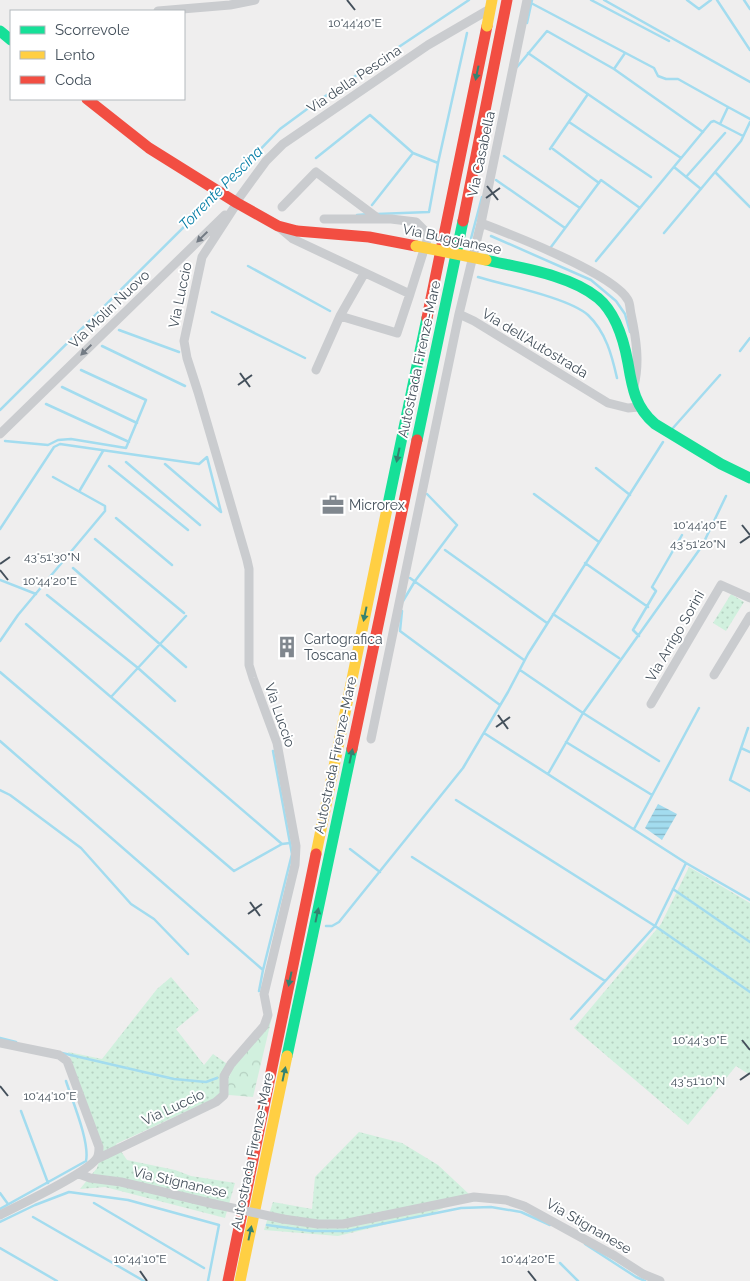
<svg xmlns="http://www.w3.org/2000/svg" width="750" height="1281" viewBox="0 0 750 1281" font-family="Raleway,sans-serif">
<style>
.green{fill:url(#green-dots)}
.forest{fill:url(#forest-crowns)}
.water{fill:url(#water-rules)}
.lines{fill:none;stroke-linecap:round;stroke-linejoin:round}
.stream{stroke:#a3dcef;stroke-width:2.5}
.street{stroke:#cacccf;stroke-width:9}
.fast{stroke:#16e098;stroke-width:11}
.slow{stroke:#ffcf43;stroke-width:11}
.jam{stroke:#f24e42;stroke-width:11}
.street-bridge{stroke:#cacccf;stroke-width:9}
.slow-bridge{stroke:#ffcf43;stroke-width:11}
.oneway{fill:#348270}
.oneway2{fill:#737b84}
.ticks{fill:none;stroke:#44505b;stroke-width:2}
.labels{text-anchor:middle;dominant-baseline:central;stroke-width:4;stroke-linejoin:round;paint-order:stroke}
.street-label{font-size:14px;fill:#44505b;stroke:#fff}
.poi-label{font-size:14px;fill:#44505b;stroke:#fff;text-anchor:start}
.water-label{font-size:15px;font-style:italic;fill:#067ea6;stroke:#fff}
.ticks-label{font-size:12px;text-anchor:middle;fill:#44505b;stroke:#fff;stroke-width:4;stroke-linejoin:round;paint-order:stroke}
</style>
<defs>
<pattern id="green-dots" width="8" height="8" patternUnits="userSpaceOnUse" patternTransform="scale(1.25)"><rect width="8" height="8" fill="#d1f0de"/><path d="M2 2h.1M6 6h.1" fill="none" stroke="#b5d0c1" stroke-width="1.8" stroke-linecap="round"/></pattern>
<pattern id="forest-crowns" width="20" height="18" patternUnits="userSpaceOnUse" patternTransform="scale(1.25)"><rect width="20" height="18" fill="#d1f0de"/><path d="M2 6a3 3 0 1 1 6 0M12 15a3 3 0 1 1 6 0" fill="none" stroke="#b5d0c1"/></pattern>
<pattern id="water-rules" width="6" height="5" patternUnits="userSpaceOnUse" patternTransform="scale(1.25)"><rect width="6" height="5" fill="#a3dcef"/><path d="M0 2.5h6" fill="none" stroke="#86b5c5"/></pattern>
</defs>
<rect width="100%" height="100%" fill="#efeeee"/>
<!-- green -->
<path class="green" d="M731 594 744 602 726 631 713 623Z
M689 867 750 903V1075L736 1066 688 1125 574 1028 661 924Z
M171 977 199 1010 176 1029 204 1065 213 1054 233 1068 227 1083 229 1095 209 1101 116 1144 127 1160 175 1170 191 1176 235 1183 225 1218 105 1187 80 1189 97 1168 103 1149 68 1052 102 1059 157 989Z
M359 1132 402 1143 438 1165 470 1195 433 1213 338 1236 264 1230 273 1202 312 1209 315 1177Z"/>
<!-- forest -->
<path class="forest" d="M270 1017H272L253 1097 229 1095 227 1083 233 1068Z"/>
<!-- water -->
<path class="water" d="M658 804 677 814 662 840 645 828Z"/>
<g class="lines">
<!-- stream -->
<path class="stream" d="M591 0 669 41
M604 0 750 82
M687 0 699 9 711 0
M717 0 750 50
M744 0 750 9
M531 3 654 68 658 76 666 79H678L728 107
M527 23 532 0
M528 53 681 158
M517 67 547 31 614 69 703 132
M614 69 625 53
M569 122 651 177
M720 124 728 107 750 119
M550 149 588 94
M553 149 599 183
M504 156 580 208
M316 158 370 115 413 153 438 163
M674 167 701 189
M715 172 750 207
M686 177 725 133
M496 180 565 228
M222 189 280 129 318 101 469 0
M372 205 413 153
M377 214 429 212 438 163 467 33
M357 215 369 214
M664 233 741 141 750 122
M491 236 591 280 616 301 625 314 630 332
M469 246 482 197
M551 247 601 180 640 208
M596 261 711 122 714 121 743 136
M248 266 330 311
M478 277C505 285 569 298 588 315 606 332 612 356 617 378
M212 312 305 358
M119 330 179 352
M102 346 185 386
M740 351 750 338
M62 387 137 423
M46 404 129 442
M0 410 217 194
M673 428 720 375
M5 441 48 445 58 440 71 439 126 448 146 400 81 370
M126 462 200 525
M165 464 221 512
M109 466 188 530
M596 468 630 495
M80 490 103 451
M534 494 599 542
M116 518 172 565
M0 529 54 447 60 444 199 464 207 457 221 512
M95 539 184 613
M445 550 547 623
M585 563 648 607
M73 568 186 667
M410 578 524 660
M0 580 36 594
M47 595 138 668 175 701
M403 601 415 581 457 525 427 494
M402 611 400 631 500 705
M553 614 619 658
M26 624 282 844
M639 636 633 630 656 591 652 587 682 535
M0 641 18 615 105 511V506L53 477
M520 670 583 713 659 761
M0 672 234 871 282 844 290 843
M111 697 186 616
M748 728 730 780 750 791
M484 733 686 863 750 900
M0 741 263 970
M566 742 652 795
M741 748 750 752
M548 774 583 713 702 546 726 496
M0 790 10 795 81 848 131 904 154 919 188 954
M456 800 655 926 750 992
M634 829 699 708
M350 849 380 872
M412 857 605 981
M673 889 750 942
M326 926H332L339 922 463 768 508 692 528 654 663 442
M259 991 263 970 292 854 273 751
M571 1019 655 926 686 863
M0 1038 16 1042
M62 1053 174 1079 206 1082 217 1078
M21 1111 48 1183
M0 1193 8 1204
M94 1203 204 1268
M0 1209 86 1161C90 1142 72 1100 66 1081
M33 1217 144 1281
M0 1222 35 1205 69 1192 128 1200 219 1225 208 1281
M267 1225 311 1231H347L461 1208 491 1207 521 1212 550 1225
M585 1244 636 1277 645 1281
M0 1248 57 1281
M560 1263 578 1281"/>
<!-- street -->
<path class="street" d="M158 11 230 5 255 0
M234 200 239 198 266 161 283 144 428 45 490 9
M282 207 316 172 379 219
M324 219H391L416 222 426 232 428 237 410 294
M481 223C510 234 614 274 628 300 630 303 630 310 631 314 636 338 640 362 634 386
M280 228 293 239 410 294 397 333 340 316
M459 314 481 223 527 0
M316 370 340 316 364 274
M0 434 225 215
M714 675 750 616
M651 704 721 585 750 598
M371 739 459 314 474 321 608 403 628 408 639 407
M0 1043 59 1055 67 1061 99 1147C99 1150 99 1155 97 1158 88 1173 19 1205 0 1215
M97 1159 216 1102 224 1095V1076L231 1064 264 1026 268 1015 264 994 295 865 296 846 277 743 253 678 249 665V569L247 560 198 392 187 358 184 341 202 257 237 203
M79 1174 90 1178 121 1182 214 1204
M283 1219 318 1224H343L474 1197 506 1200 524 1206 615 1256 643 1274 660 1281"/>
<!-- fast -->
<path class="fast" d="M0 31 11 40
M486 260C521 268 570 275 598 298 616 313 624 341 628 363 632 387 635 407 655 424L721 464 750 478
M417 440 463 221
M387 509 427 318
M287 1056 352 749"/>
<!-- slow -->
<path class="slow" d="M316 854 387 509
M240 1281 287 1056"/>
<!-- jam -->
<path class="jam" d="M87 99 149 148 237 203 278 226 297 231 369 237 416 246
M463 221 507 0
M427 318 487 26
M352 749 417 440
M228 1281 316 854"/>
<!-- street-bridge -->
<path class="street-bridge" d="M214 1204 283 1219"/>
<!-- slow-bridge -->
<path class="slow-bridge" d="M487 26 492 0
M416 246 486 260"/>
</g>
<!-- one-way arrows -->
<defs><path id="oneway-solid" d="M-6-.8H1V-3.2L6.5 0L1 3.2V.8H-6Z" transform="scale(1.25)"/></defs>
<g class="oneway">
<use href="#oneway-solid" transform="translate(477 73) rotate(102)"/>
<use href="#oneway-solid" transform="translate(398 455) rotate(102)"/>
<use href="#oneway-solid" transform="translate(365 614) rotate(102)"/>
<use href="#oneway-solid" transform="translate(351 756) rotate(-78)"/>
<use href="#oneway-solid" transform="translate(317 915) rotate(-78)"/>
<use href="#oneway-solid" transform="translate(290 979) rotate(102)"/>
<use href="#oneway-solid" transform="translate(284 1074) rotate(-78)"/>
<use href="#oneway-solid" transform="translate(250 1233) rotate(-78)"/>
</g>
<g class="oneway2">
<use href="#oneway-solid" transform="translate(202 237) rotate(136)"/>
<use href="#oneway-solid" transform="translate(86 350) rotate(136)"/>
</g>
<!-- ticks -->
<path class="ticks" d="M347 0 355 10M487 186 498 200M486 198 500 188M240 373 250 387M238 385 252 375M742 525 750 535M740 543 750 536M0 564 10 557M0 570 8 580M498 715 508 729M496 727 510 717M250 902 260 916M248 914 262 904M742 1040 750 1050M740 1080 750 1073M0 1086 8 1096M140 1271 147 1281M528 1271 536 1281"/>
<!-- icons -->
<defs>
<g id="office-bare" transform="scale(1.725)"><path d="M-6-3h4V-5.5h4V-3h4V5H-6ZM-1-4.5V-3h2v-1.5ZM-6 0V1H6V0Z" fill="#80878e" stroke="#fff" stroke-width="2.5" paint-order="stroke"/></g>
<g id="building-bare" transform="scale(1.725)"><path d="M-4-6H4V6H1V3H-1V6H-4ZM-2.5-4.3h1.7v1.8h-1.7ZM.8-4.3h1.7v1.8H.8ZM-2.5-1h1.7V.8h-1.7ZM.8-1h1.7V.8H.8Z" fill="#80878e" stroke="#fff" stroke-width="2.5" paint-order="stroke"/></g>
</defs>
<g fill-rule="evenodd">
<use href="#office-bare" x="333" y="505"/>
<use href="#building-bare" x="287" y="647"/>
</g>
<g class="labels">
<!-- street labels -->
<g class="street-label">
<text transform="translate(354 79) rotate(-34)">Via della Pescina</text>
<text transform="translate(481 154) rotate(-78)">Via Casabella</text>
<text transform="translate(452 239) rotate(12)">Via Buggianese</text>
<text transform="translate(180 295) rotate(-78)">Via Luccio</text>
<text transform="translate(109 309) rotate(-44)">Via Molin Nuovo</text>
<text transform="translate(535 343) rotate(31)">Via dell'Autostrada</text>
<text transform="translate(419 359) rotate(-78)">Autostrada Firenze-Mare</text>
<text transform="translate(675 636) rotate(-60)">Via Arrigo Sorini</text>
<text transform="translate(280 715) rotate(71)">Via Luccio</text>
<text transform="translate(335 755) rotate(-78)">Autostrada Firenze-Mare</text>
<text transform="translate(173 1107) rotate(-25)">Via Luccio</text>
<text transform="translate(252 1151) rotate(-78)">Autostrada Firenze-Mare</text>
<text transform="translate(180 1182) rotate(13)">Via Stignanese</text>
<text transform="translate(589 1226) rotate(30)">Via Stignanese</text>
</g>
<!-- poi labels -->
<g class="poi-label">
<text x="349" y="505">Microrex</text>
<text x="304" y="639">Cartografica<tspan x="304" dy="16">Toscana</tspan></text>
</g>
<!-- water labels -->
<g class="water-label">
<text transform="translate(221 188) rotate(-45)">Torrente Pescina</text>
</g>
</g>
<g class="ticks-label">
<text x="355" y="27">10°44'40"E</text>
<text x="700" y="529">10°44'40"E</text>
<text x="698" y="548">43°51'20"N</text>
<text x="52" y="561">43°51'30"N</text>
<text x="50" y="585">10°44'20"E</text>
<text x="700" y="1044">10°44'30"E</text>
<text x="698" y="1085">43°51'10"N</text>
<text x="50" y="1100">10°44'10"E</text>
<text x="140" y="1263">10°44'10"E</text>
<text x="528" y="1263">10°44'20"E</text>
</g>
<!-- legend -->
<rect x="10" y="10" width="175" height="90" fill="#ffffff" stroke="#b4b9bd"/>
<rect x="20" y="26" width="25" height="8" fill="#16e098" stroke="#b4b9bd"/>
<text x="55" y="35" font-size="15" fill="#44505b">Scorrevole</text>
<rect x="20" y="51" width="25" height="8" fill="#ffcf43" stroke="#b4b9bd"/>
<text x="55" y="60" font-size="15" fill="#44505b">Lento</text>
<rect x="20" y="76" width="25" height="8" fill="#f24e42" stroke="#b4b9bd"/>
<text x="55" y="85" font-size="15" fill="#44505b">Coda</text>
</svg>
